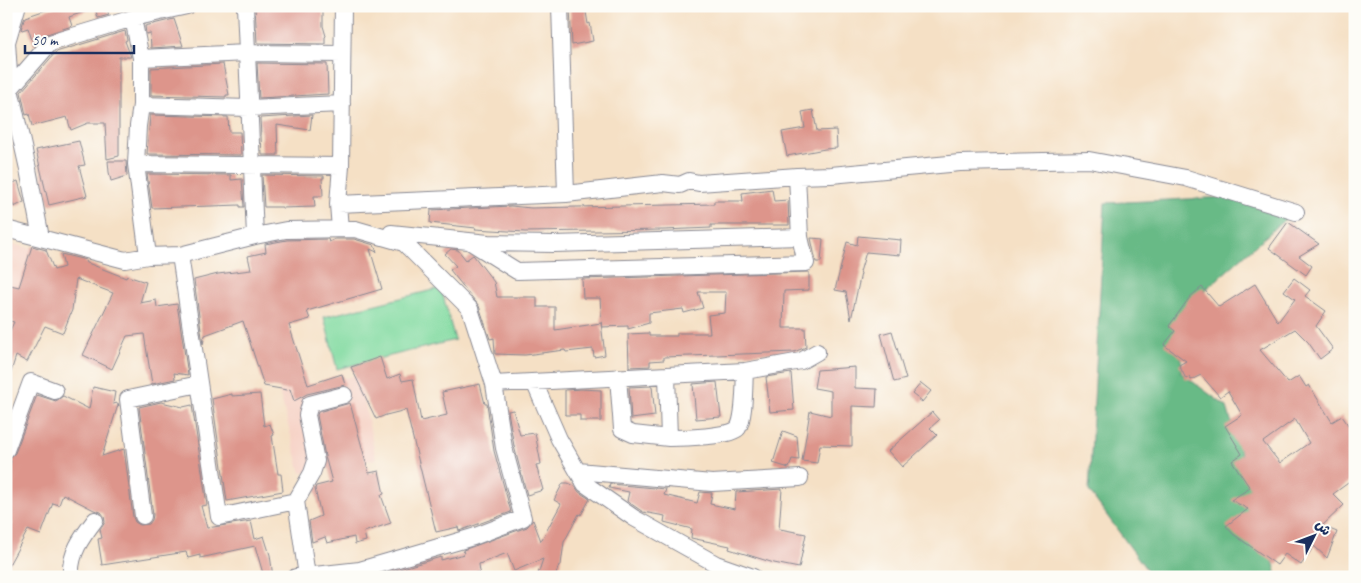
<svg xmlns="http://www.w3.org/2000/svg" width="1361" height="583" viewBox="0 0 1361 583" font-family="Caveat,'Playpen Sans Arabic',sans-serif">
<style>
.built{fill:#f6d1c5}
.green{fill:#81daa0;stroke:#4e847f}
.forest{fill:#68ba86;stroke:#427472}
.building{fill:#dd958b;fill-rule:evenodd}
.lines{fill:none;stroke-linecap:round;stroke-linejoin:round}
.minor-casing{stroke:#888892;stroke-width:18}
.minor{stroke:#fff;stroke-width:16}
</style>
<rect width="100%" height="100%" fill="#fdfcf7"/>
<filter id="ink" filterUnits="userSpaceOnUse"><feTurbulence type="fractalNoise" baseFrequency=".02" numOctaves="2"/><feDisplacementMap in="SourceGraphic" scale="10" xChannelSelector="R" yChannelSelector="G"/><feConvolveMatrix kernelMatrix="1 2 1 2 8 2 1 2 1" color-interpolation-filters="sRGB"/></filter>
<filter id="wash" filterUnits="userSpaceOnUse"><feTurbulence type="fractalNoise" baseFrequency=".0096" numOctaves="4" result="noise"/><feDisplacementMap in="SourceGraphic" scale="20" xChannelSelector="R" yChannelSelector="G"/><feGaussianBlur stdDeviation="1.12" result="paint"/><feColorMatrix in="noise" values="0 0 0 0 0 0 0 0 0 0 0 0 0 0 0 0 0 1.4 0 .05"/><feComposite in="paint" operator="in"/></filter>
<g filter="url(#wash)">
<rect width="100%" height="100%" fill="#f5e0c5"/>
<!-- built -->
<path class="built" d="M6 243 35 249 21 315 6 312Z
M359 375 376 459 301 473 279 391Z"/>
<!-- green -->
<path class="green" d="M441 288 455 340 337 369 324 317Z"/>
<!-- forest -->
<path class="forest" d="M1228 197 1291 214 1184 309 1181 373 1227 407 1276 571 1275 577H1152L1089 491 1105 203Z"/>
<g id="blocks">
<!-- building -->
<path class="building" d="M58 6H106L109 15 98 18 95 8 69 17 72 26 47 34 34 46 28 28 22 30 21 29 25 17Z
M255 6H323V26L326 36 325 37V44L257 43Z
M585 6 588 24 590 23 593 41 572 45 570 9Z
M174 19 183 46 151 48 150 33 146 34 145 26Z
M125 31 127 40 125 41 131 57H119V156L107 159 105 123H88L71 130 67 117 32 126 29 114 26 115 21 92 56 52Z
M257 63 327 64 328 94 259 98Z
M223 64 229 95H226V97L151 95V68Z
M813 110 817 131 836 130 837 148 825 149 787 156 782 132 805 128 802 112Z
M150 115 228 117 229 132H240L241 155 147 154Z
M312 115 310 130 277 125 278 155H262L260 118Z
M79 141 85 165 79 166 87 196 49 205 36 150Z
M108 161H126L127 176 111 181 109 172Z
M147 174 231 175V180L242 179 244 207H240V205L152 208Z
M262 175 324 176V178H322L323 196H314L315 207 282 208V207H264Z
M18 181 24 202 14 207 6 186Z
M772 189 774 201 788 200 789 225H711V228L664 230 525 232 475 229 476 228 430 223 431 210 511 206 531 208 714 204V201H743L742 193Z
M1288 222 1319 244 1299 256 1312 266 1306 275 1269 248Z
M858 236 901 240 900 255 866 252 860 272 861 273 851 320 846 292 835 290 847 242 857 245Z
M811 238 823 239 821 262H816Z
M328 239 329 242 335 239H354L374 245 377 252 370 249 382 289 307 311 310 319 289 325 308 385 342 374 345 385 307 394 294 401 290 389 287 390 264 386 243 321 205 335 203 344 194 280 218 274 251 270 248 256 266 252 265 244 287 240Z
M32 246 46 250 54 270 64 267 61 254 86 260 85 262 126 278 127 276 146 282 140 303 156 300 157 307 177 304 188 375 174 373 175 379 152 384 144 334 127 336 112 369 83 355 113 293 76 279 72 310 63 333 45 326 27 362 16 356 9 378 6 377V339L14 322 6 320V284L19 287Z
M451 249 458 250 466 260 473 255 474 256 494 282 497 297H537V307H555V330L601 323 605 355 594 357 593 349 566 352 565 350 525 355 495 354 494 338 490 339 479 306 450 270 456 266 445 254Z
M809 272V290L784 291 783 328H805L806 347 794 352 664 357V360L650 361V366L629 367 628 334 649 333V336H677V333H710L708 315 725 313 726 292H698L703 308 684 313 683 309 649 313V323L628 329V326L602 327 600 298H583L582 279Z
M1294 278 1310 290 1305 296 1326 311 1316 326 1333 349 1320 359 1308 342 1295 329 1260 350 1288 383 1299 376 1306 387 1309 385 1332 422 1342 416 1355 435V478L1333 494 1344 505 1322 526 1337 532 1327 558 1314 546 1301 565 1285 554 1277 565 1233 534 1226 526 1248 509 1231 500 1250 488 1232 461 1242 454 1225 426 1242 415 1228 391 1220 397 1201 375 1191 380 1189 377 1186 379 1179 365 1186 361 1164 345 1175 331 1169 326 1190 297 1202 287 1219 307 1255 284 1278 322 1295 299 1284 291ZM1295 419 1309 443 1280 463 1263 442Z
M892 331 906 379 894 382 881 334Z
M380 357 387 379 400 374 402 381 413 379 421 421 447 415 442 392 480 384 485 404H487L494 451 511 512 459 531 458 527 436 532 406 410 386 415 376 419 351 367Z
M855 367V388L877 389 876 407 852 406V446L820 445 817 463 802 461 810 411 831 416V391L814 388 817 370Z
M791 373 794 410 770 412 766 377Z
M717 382 721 417 696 419 693 384Z
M921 383 931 391 922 402 912 394Z
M652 386 655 416 631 419 629 387Z
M93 387 115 392 113 404 118 403 119 406 118 405 102 456 124 449 133 517 135 522 140 525 149 524 152 520 153 515 139 407 161 402 183 407 192 405 207 505 201 506 207 528 251 521 255 539 264 536 270 555 273 577H264L255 546 200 558V555L188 558 186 552 102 565 98 539 102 538 100 530 105 522 104 516 101 512 94 510 63 494 59 505 53 503 41 535 28 530 6 570V536L13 523 6 520V482L11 461 8 460 15 453 37 395 56 401 63 396 89 409Z
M581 389 601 390V421H580V415H565V390Z
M232 394V396L260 394 264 426 270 424 274 435 272 436 278 474H281L283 491 227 501 212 399Z
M350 403 369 473 379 471 384 494 381 495 391 523 364 532 366 541 355 544 354 537 327 543 325 537 312 542 309 521 321 516 315 489 316 486 332 482 325 456 317 415 318 412Z
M513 410 520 435 535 433 541 464 536 465 543 490 527 495 514 446 508 411Z
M932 412 939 420 930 428 937 435 902 467 888 451Z
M783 431 797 436 799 460 792 459 789 468 773 463Z
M563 483H568L575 486 579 492 590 499 581 515 579 514 564 542 561 565H559L555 577H537L543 559 514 571 507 553 479 564 480 572 458 577H382V574L441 557V560L464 554 463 550 527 527 533 520 541 541 561 504 554 500Z
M610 484 666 489 664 495 697 503 700 492 712 493 710 504 735 509 736 492 782 489 779 530 780 529 806 534 799 568 774 563 729 549 730 546 691 538 692 529 664 522 665 516 643 512 627 501 629 492 609 488Z"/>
</g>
</g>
<g filter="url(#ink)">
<use href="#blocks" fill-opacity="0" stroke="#888892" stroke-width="1"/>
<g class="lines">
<!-- minor casing -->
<g class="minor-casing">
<path id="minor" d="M245 6 255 236
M560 6 566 194
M17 8 7 42 10 89 28 169 41 238
M133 18 141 58
M6 89H10L50 43 133 18 187 6
M141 105 249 108 342 104
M136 164 341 166
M797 176 800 237
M338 204 566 194 663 183 680 185 689 181 699 183 797 176 831 175 960 163 1089 160 1186 178 1296 212
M6 229 125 260 148 256 180 255 255 236 286 230 355 229 404 243 470 309 494 384 504 448 523 518 473 537 360 570 296 577
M340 229 338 204 341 166 343 6
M391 233 488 243 554 244 800 237 806 263 517 271 469 241
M180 255 219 517 296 501 307 576
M148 256 136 164 138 126 141 105V58L247 53 342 54
M667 375 669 438C681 438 732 437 738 428 745 417 744 385 745 371
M618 377 622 429 633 434 669 438
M534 382 559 439 585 484 634 518 716 564 753 577
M494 384 745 371 801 361 817 352
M6 450 31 382 55 391
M578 471 712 483 800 478
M296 501 312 473 316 461 307 415 310 404 344 395
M143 516 128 399 199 384
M71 577C69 554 82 537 95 520"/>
</g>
<!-- minor -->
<use href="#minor" class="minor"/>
</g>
</g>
<!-- margin -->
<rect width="1361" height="583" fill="none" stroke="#fdfcf7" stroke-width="25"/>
<!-- north arrow -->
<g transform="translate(1314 536) rotate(48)" stroke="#fdfcf7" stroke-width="4" paint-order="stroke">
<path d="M0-4L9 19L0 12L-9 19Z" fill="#1b2f5e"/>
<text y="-8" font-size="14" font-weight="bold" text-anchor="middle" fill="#1b2f5e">ش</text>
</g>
<!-- scale -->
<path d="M25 45v8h109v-8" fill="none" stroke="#1b2f5e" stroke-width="2.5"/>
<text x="32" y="45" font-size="15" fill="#1b2f5e" stroke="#fdfcf7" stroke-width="4" paint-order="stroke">50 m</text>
</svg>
